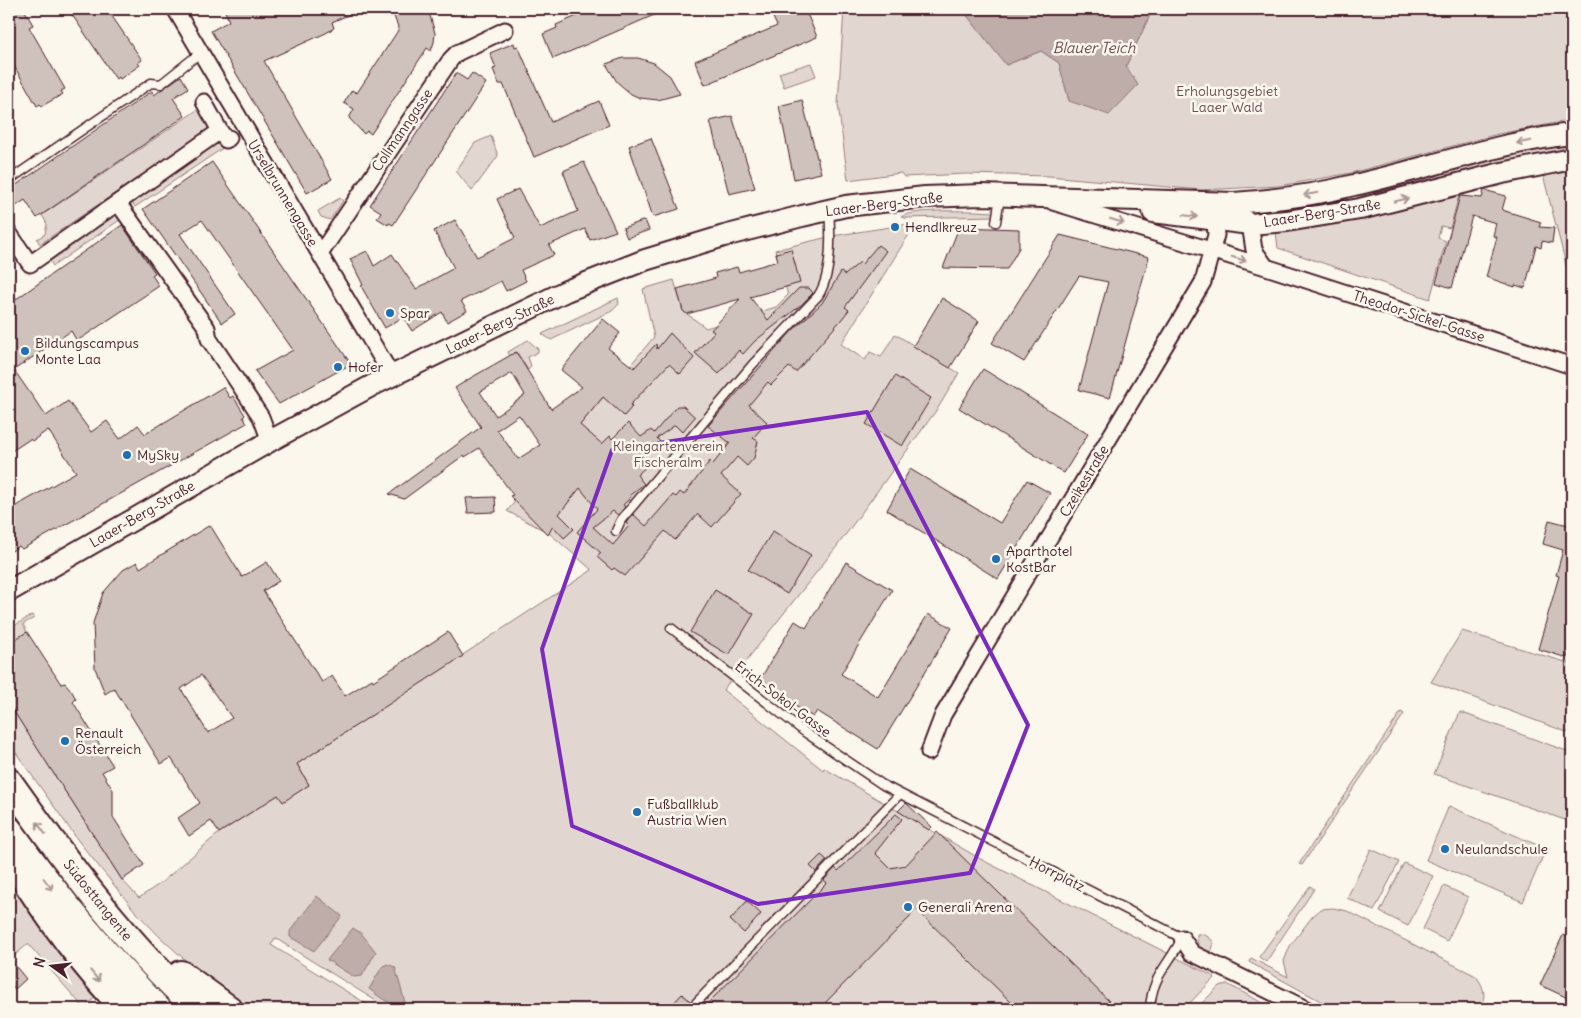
<svg xmlns="http://www.w3.org/2000/svg" width="1581" height="1018" viewBox="0 0 1581 1018" font-family="Delius,sans-serif">
<style>
.green{fill:#e2d7d0;stroke:#967b7e}
.water{fill:#bfadaa;stroke:#907477}
.building{fill:#cfc2bc;stroke:#4a1f2b;fill-rule:evenodd}
.lines{fill:none;stroke-linecap:round;stroke-linejoin:round}
.lane-casing{stroke:#4a1f2b;stroke-width:11}
.street-casing{stroke:#4a1f2b;stroke-width:19}
.secondary-casing{stroke:#4a1f2b;stroke-width:24}
.highway-casing{stroke:#4a1f2b;stroke-width:30}
.lane{stroke:#fbf7ec;stroke-width:8}
.street{stroke:#fbf7ec;stroke-width:15}
.secondary{stroke:#fbf7ec;stroke-width:20}
.highway{stroke:#fbf7ec;stroke-width:26}
.oneway{stroke:#ab9695}
.marked{fill:none;stroke:#7b2cbf;stroke-width:4;stroke-linejoin:round}
.poi-dot{fill:#1f6fb2;stroke:#fbf7ec;stroke-width:2}
.labels{text-anchor:middle;dominant-baseline:central;stroke-width:5;stroke-linejoin:round;paint-order:stroke}
.park-label{font-size:14px;fill:#704d54;stroke:#fbf7ec}
.street-label{font-size:14px;fill:#4a1f2b;stroke:#fbf7ec}
.poi-label{font-size:14px;fill:#4a1f2b;stroke:#fbf7ec;text-anchor:start}
.water-label{font-size:15px;font-style:italic;fill:#6d4a51;stroke:#fbf7ec}
</style>
<rect width="100%" height="100%" fill="#fbf7ec"/>
<filter id="ink" filterUnits="userSpaceOnUse"><feTurbulence type="fractalNoise" baseFrequency=".02" numOctaves="2"/><feDisplacementMap in="SourceGraphic" scale="10" xChannelSelector="R" yChannelSelector="G"/><feConvolveMatrix kernelMatrix="1 2 1 2 8 2 1 2 1" color-interpolation-filters="sRGB"/></filter>
<g filter="url(#ink)">
<!-- green -->
<path class="green" d="M844 9H962L1006 65 1041 51 1059 63 1069 101 1126 66 1153 9H1572V120L1498 134 1351 173 1279 186 1201 190 1049 176 965 174 904 177 901 173 848 180 838 104Z
M811 63 816 76 784 87 779 73Z
M203 106 217 130 194 145H186L40 244 37 239 45 234 47 224 42 215Z
M491 136 498 156 472 191 456 171 475 143Z
M221 139 226 146 135 207 130 199Z
M1572 143V151L1369 197 1380 188 1483 160Z
M1572 171V288L1543 175Z
M1459 195 1450 228 1441 226 1438 238 1446 241 1430 299 1278 248 1276 232 1362 219Z
M340 198 343 201 330 220 321 217 318 211Z
M119 209 124 217 53 266 48 258Z
M977 211 994 212 993 216 905 218 901 217C911 209 963 211 977 211Z
M916 223 841 344 865 360 870 352 881 357 895 334 959 373 938 408 838 545 723 690 823 770 824 768 984 861 1215 977 1184 1009H389L275 938 271 945 375 1009H239L160 937 135 911 80 843 9 743V704L122 880 139 898 162 882 219 833 278 795 283 801 309 785 297 764 592 570 549 533 507 511 654 337 643 289 674 280 683 311 706 328 776 307 788 295 775 250 832 236Z
M618 298 619 304 612 311 551 340 542 334Z
M528 340 538 349V352L528 357 531 366 528 370 517 352 510 356 508 352Z
M32 615 34 618 23 624 27 632 9 643V629Z
M1462 631 1572 664V734L1431 682Z
M1401 712 1404 714 1302 865 1299 864Z
M1460 712 1572 753V804L1565 820 1434 774Z
M1449 806 1546 849 1523 902 1426 860Z
M1371 849 1399 862 1374 911 1347 898Z
M1404 863 1433 876 1408 926 1380 912Z
M9 872 100 993 84 1008 28 944 9 960 11 952 9 949Z
M1310 886 1314 889 1266 962 1259 957Z
M1444 886 1468 897 1447 941 1423 929Z
M1333 908 1347 911 1476 976C1484 987 1487 996 1480 1009H1335L1249 962 1251 958 1288 977 1284 961 1290 946 1312 917 1321 909Z
M1197 934C1204 933 1211 938 1214 943L1210 956C1199 948 1197 947 1197 934Z
M1227 984 1274 1009H1196L1219 986Z"/>
<!-- water -->
<path class="water" d="M962 9H1153L1126 66 1138 85 1109 115 1069 101 1059 63 1041 51 1006 65Z
M317 896 342 916 314 951 290 937V931Z
M353 928 361 933 376 952 362 976 354 977 327 960Z
M387 964 395 967 406 1006 403 1008 384 1000 369 989 382 967Z"/>
<!-- building -->
<path class="building" d="M9 9H24L33 25 29 27 65 89 61 91 63 94 42 106 40 104 37 106 9 57Z
M68 9H107L142 60 138 63 140 65 120 79 119 77 116 79Z
M224 9H362L332 22 334 28 326 33 264 61 332 179 307 193 211 31 229 21Z
M391 9H428L435 33 434 42 431 51 427 48 371 134 367 131 364 134 349 118 354 109 344 103 352 90 357 93 399 29Z
M593 9H668L553 59 543 34 557 28 556 25Z
M769 9H805L817 37 705 85 695 61 777 26Z
M514 43 515 47 518 46 551 122 599 101 609 125 534 157 503 84H499L493 69 496 68 490 53Z
M623 58H638L654 63 670 76 680 94 658 100 640 98 631 94 617 82 606 64Z
M456 73 467 80 472 73 486 83 393 225 389 223 388 225 377 218 381 212 370 205Z
M181 76 188 88 173 98 185 116 37 218 25 200 13 208 9 201V190L152 91 154 95Z
M802 100 821 173 794 179 779 106Z
M732 116 755 188 729 194 710 121Z
M651 138 679 209 653 217 629 146Z
M212 162 351 364 279 404 255 371 293 350 202 220 180 234 235 314 222 323 143 209Z
M584 162 616 231 590 240 585 229 549 245 554 255 521 270 526 281 506 291 501 281 461 301 467 311 447 322 442 312 412 331 403 317 385 328 361 286 363 285 350 259 367 251 374 266 392 254 416 289 454 268 434 231 455 220 477 257 515 238 497 199 518 189 540 228 578 211 563 171Z
M1484 190 1506 196 1502 210 1541 222 1539 227 1554 228 1552 243 1542 241 1541 248 1536 246 1525 288 1515 285V287L1486 277 1497 237 1493 236 1496 223 1472 216 1452 288 1436 283 1460 196 1482 198Z
M645 220 649 230 627 238 623 228Z
M122 225 155 273 152 275 159 286 77 341 71 331 14 370 46 416 68 401 91 432 107 421 120 439 138 425 145 434 223 387 230 398 233 396 245 415 243 417 247 423 22 549 19 546 9 553V510L76 472 48 430 32 441 30 439 9 453V304Z
M959 227 1019 229V248L1007 269 943 268Z
M1060 235 1149 257 1110 398 1079 390 1108 282 1079 276 1024 362 992 343Z
M878 245 886 251 845 307 849 310 841 320 796 372 789 367 771 385 768 382 749 405 767 422 753 438 758 441 754 458 747 466 737 457 721 476 741 494 712 527 698 514 675 540 665 531 625 576 614 568 612 570 597 557 601 553 577 532 597 509 580 488 559 514 574 529 564 538 553 526 548 535 510 496 513 495 479 448 465 457 464 455 404 499 389 494 481 427 455 388 469 379 516 352 551 409 582 387 561 370 603 319 620 333 608 348 634 368 656 344 657 349 670 333 694 358 680 374 669 364 630 405 632 407 624 416 603 397 580 425 602 444 610 436 612 439 628 423 641 437 651 430 654 433 677 406H683L695 417 682 432 675 425 657 438 660 442 643 455 650 463 637 475 644 484 630 495 631 497 623 505 625 507 618 515 613 511 593 527 613 545 629 526 626 523 633 514 646 526 673 495 676 497 680 492 684 495 710 461 713 464 730 443 708 426 792 331 822 303 841 272 845 275 860 262 862 264ZM512 373 525 395 496 416 480 392ZM519 415 540 445 518 459 497 430Z
M791 249 800 283 750 297 768 320 799 288H809L813 293 800 306 755 341 743 354 739 350 719 374 695 353 714 332 711 330 740 299 687 314 683 311 677 289 716 278 715 273 737 267 739 272 778 261 776 253Z
M942 298 979 321 950 368 913 346Z
M983 369 1088 434 1064 473 959 408Z
M895 376 931 398 902 446 866 424Z
M910 469 1000 523 1027 480 1050 493 998 579 887 510Z
M495 497 496 512 468 513 466 498Z
M1549 520 1572 526V639L1567 658 1538 649 1559 576 1556 575 1563 550 1543 544Z
M210 525 242 577 267 562 279 581 263 591 322 682 332 676 345 696 372 679 373 681 448 632 463 656 297 764 309 785 283 802 278 795 219 833 211 821 189 836 178 818 200 803 171 758 161 764 114 688 105 694 95 668 93 623 103 593 123 570 137 562 140 568ZM201 675 232 718 208 733 181 689Z
M773 531 811 555 787 594 748 570Z
M846 562 892 590 841 674 878 697 928 614 952 628 878 749 817 711 813 717 758 683 795 621 806 628Z
M715 590 754 614 729 655 690 632Z
M27 632 61 684 65 683 71 690 76 699 73 702 113 766 102 772 113 790V817L144 865 122 880 9 704V643Z
M906 803 932 827 929 830 898 811Z
M896 814 902 819 875 853 890 868 906 865 937 832 1117 1009H1018L917 910 819 1009H702L827 883 824 880 835 868 838 871Z
M821 855 827 860 816 872 810 866Z
M747 901 761 914 744 933 730 920Z
M1563 935 1572 939V1000L1540 985Z
M9 958 26 979 15 989 9 982Z
M682 994 690 1001 684 1009H668Z"/>
<g class="lines">
<!-- lane casing -->
<g class="lane-casing">
<path id="lane" d="M9 180 151 83 161 84 200 53
M996 222 1000 197
M616 531 621 520 753 364 818 296C832 275 831 235 829 210
M671 628 806 733 883 785 1182 938C1168 967 1152 975 1150 1009
M690 1009 900 794"/>
</g>
<!-- street casing -->
<g class="street-casing">
<path id="street" d="M175 9 392 376
M204 102 220 131
M1053 202 1266 267 1572 366
M118 203 207 328 209 339 261 417 270 441
M1244 217 1250 224 1254 250 1266 267
M9 233 30 264 220 131 226 140 229 138
M320 254 451 59 457 53 505 30
M929 752 943 715 1203 282 1216 235 1214 210
M1182 938 1192 953 1306 1009"/>
</g>
<!-- secondary casing -->
<g class="secondary-casing">
<path id="secondary" d="M1153 212 1250 224 1287 221 1360 209 1502 173 1572 159
M9 591 270 441 373 385 566 291 645 260 724 236 802 216 846 206 925 197 981 195 1234 203C1275 200 1315 195 1354 185 1427 169 1498 142 1572 134"/>
</g>
<!-- highway casing -->
<g class="highway-casing">
<path id="highway" d="M9 782C66 862 125 943 198 1009
M9 830C55 894 103 953 158 1009
M17 867C48 917 84 966 125 1009
M181 974 229 1009"/>
</g>
<!-- lane -->
<use href="#lane" class="lane"/>
<!-- street -->
<use href="#street" class="street"/>
<!-- secondary -->
<use href="#secondary" class="secondary"/>
<!-- highway -->
<use href="#highway" class="highway"/>
</g>
<!-- one-way arrows -->
<defs><path id="oneway-shaft" d="M-6 0H5M1.5-3L5.5 0L1.5 3" fill="none" stroke-width="1.6" stroke-linecap="round" stroke-linejoin="round" transform="scale(1.25)"/></defs>
<g class="oneway">
<use href="#oneway-shaft" transform="translate(1524 142) rotate(170)"/>
<use href="#oneway-shaft" transform="translate(1311 194) rotate(170)"/>
<use href="#oneway-shaft" transform="translate(1401 200) rotate(-13)"/>
<use href="#oneway-shaft" transform="translate(1190 216) rotate(7)"/>
<use href="#oneway-shaft" transform="translate(1117 221) rotate(17)"/>
<use href="#oneway-shaft" transform="translate(1239 259) rotate(17)"/>
<use href="#oneway-shaft" transform="translate(41 828) rotate(-126)"/>
<use href="#oneway-shaft" transform="translate(48 884) rotate(53)"/>
<use href="#oneway-shaft" transform="translate(95 976) rotate(50)"/>
</g>
</g>
<!-- marked area -->
<path class="marked" d="M867 412 1028 725 970 873 758 904 572 826 542 649 612 450Z"/>
<!-- markers -->
<g class="poi-dot">
<circle cx="895" cy="227" r="5"/>
<circle cx="390" cy="313" r="5"/>
<circle cx="25" cy="351" r="5"/>
<circle cx="338" cy="367" r="5"/>
<circle cx="127" cy="455" r="5"/>
<circle cx="996" cy="559" r="5"/>
<circle cx="65" cy="741" r="5"/>
<circle cx="637" cy="812" r="5"/>
<circle cx="1445" cy="849" r="5"/>
<circle cx="908" cy="907" r="5"/>
</g>
<g class="labels">
<!-- park labels -->
<g class="park-label">
<text x="1227" y="91">Erholungsgebiet<tspan x="1227" dy="16">Laaer Wald</tspan></text>
<text x="668" y="446">Kleingartenverein<tspan x="668" dy="16">Fischeralm</tspan></text>
</g>
<!-- street labels -->
<g class="street-label">
<text transform="translate(402 130) rotate(-56)">Collmanngasse</text>
<text transform="translate(283 193) rotate(59)">Urselbrunnengasse</text>
<text transform="translate(884 204) rotate(-7)">Laaer-Berg-Straße</text>
<text transform="translate(1322 213) rotate(-9)">Laaer-Berg-Straße</text>
<text transform="translate(1419 316) rotate(18)">Theodor-Sickel-Gasse</text>
<text transform="translate(500 324) rotate(-26)">Laaer-Berg-Straße</text>
<text transform="translate(1084 481) rotate(-59)">Czeikestraße</text>
<text transform="translate(142 514) rotate(-30)">Laaer-Berg-Straße</text>
<text transform="translate(783 699) rotate(37)">Erich-Sokol-Gasse</text>
<text transform="translate(1057 874) rotate(27)">Horrplatz</text>
<text transform="translate(98 900) rotate(51)">Südosttangente</text>
</g>
<!-- poi labels -->
<g class="poi-label">
<text x="905" y="227">Hendlkreuz</text>
<text x="400" y="313">Spar</text>
<text x="35" y="343">Bildungscampus<tspan x="35" dy="16">Monte Laa</tspan></text>
<text x="348" y="367">Hofer</text>
<text x="137" y="455">MySky</text>
<text x="1006" y="551">Aparthotel<tspan x="1006" dy="16">KostBar</tspan></text>
<text x="75" y="733">Renault<tspan x="75" dy="16">Österreich</tspan></text>
<text x="647" y="804">Fußballklub<tspan x="647" dy="16">Austria Wien</tspan></text>
<text x="1455" y="849">Neulandschule</text>
<text x="918" y="907">Generali Arena</text>
</g>
<!-- water labels -->
<g class="water-label">
<text x="1094" y="47">Blauer Teich</text>
</g>
</g>
<!-- margin -->
<rect width="1581" height="1018" fill="none" stroke="#fbf7ec" stroke-width="30"/>
<rect x="15" y="15" width="1551" height="988" fill="none" stroke="#4a1f2b" stroke-width="2" filter="url(#ink)"/>
<!-- north arrow -->
<g transform="translate(52 966) rotate(285)" stroke="#fbf7ec" stroke-width="4" paint-order="stroke">
<path d="M0-4L9 19L0 12L-9 19Z" fill="#4a1f2b"/>
<text y="-8" font-size="14" font-weight="bold" text-anchor="middle" fill="#4a1f2b">N</text>
</g>
</svg>
